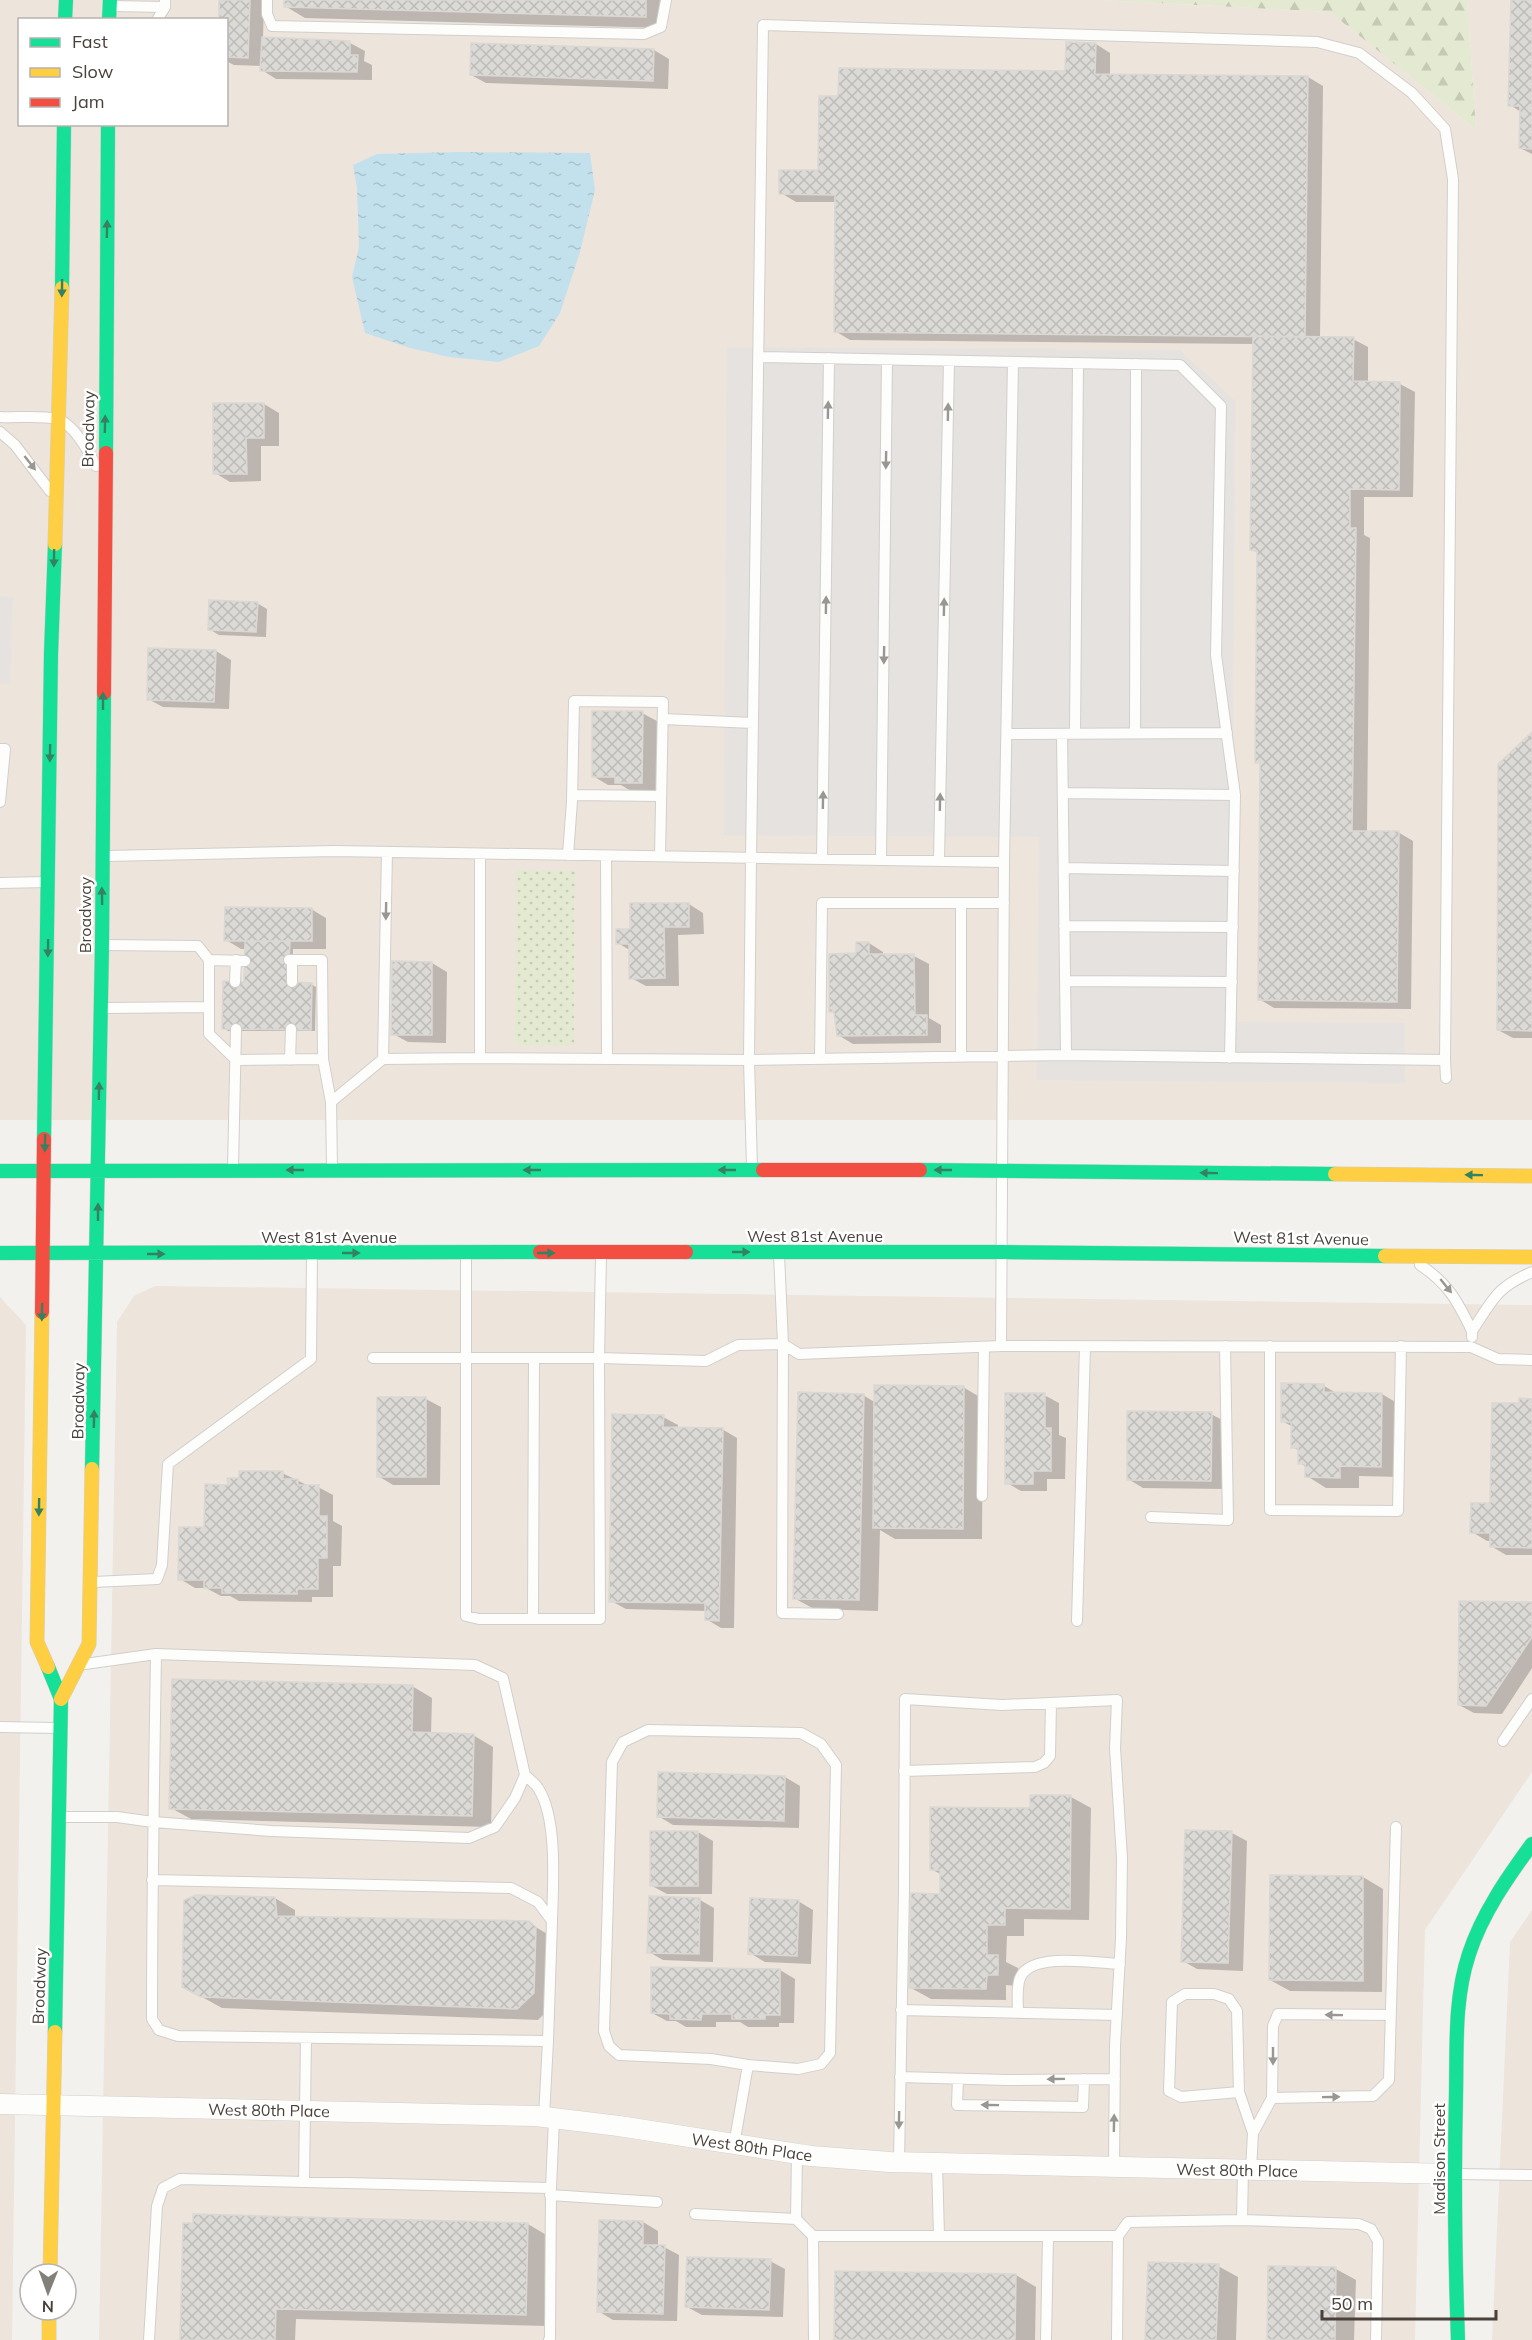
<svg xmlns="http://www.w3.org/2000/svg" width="1532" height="2340" viewBox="0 0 1532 2340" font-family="Mulish,sans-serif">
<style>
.commercial{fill:#ede4dc;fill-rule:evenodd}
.grass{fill:url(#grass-dots)}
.forest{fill:url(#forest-firs)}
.parking{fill:#e5e2df}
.water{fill:url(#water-ripples)}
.shadow{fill:#0003}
.building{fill:url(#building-cross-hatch);stroke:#dbd8d4;stroke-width:1.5}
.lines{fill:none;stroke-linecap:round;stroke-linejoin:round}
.lane-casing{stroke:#d1cfcc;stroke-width:12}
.street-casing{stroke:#d1cfcc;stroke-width:21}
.fast-casing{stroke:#d3cec7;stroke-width:15}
.slow-casing{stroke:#d3cec7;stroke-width:15}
.jam-casing{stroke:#d3cec7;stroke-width:15}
.lane{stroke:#fdfdfc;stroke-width:10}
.street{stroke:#fdfdfc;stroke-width:20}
.fast{stroke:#16e098;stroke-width:14}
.slow{stroke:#ffcf43;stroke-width:14}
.jam{stroke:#f24e42;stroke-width:14}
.oneway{fill:#358160}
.oneway2{fill:#9a9691}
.labels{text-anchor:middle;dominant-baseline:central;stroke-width:5;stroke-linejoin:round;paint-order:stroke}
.street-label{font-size:16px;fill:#49413a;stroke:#fff}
</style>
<defs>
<pattern id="grass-dots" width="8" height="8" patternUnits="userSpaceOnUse" patternTransform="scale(1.5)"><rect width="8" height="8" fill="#e4ead1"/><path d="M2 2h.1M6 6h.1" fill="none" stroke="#c5cab4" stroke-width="1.8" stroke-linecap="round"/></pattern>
<pattern id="forest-firs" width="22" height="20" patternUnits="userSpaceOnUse" patternTransform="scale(1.5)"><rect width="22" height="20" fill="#e4ead1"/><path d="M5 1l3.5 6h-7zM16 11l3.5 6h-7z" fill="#c5cab4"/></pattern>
<pattern id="water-ripples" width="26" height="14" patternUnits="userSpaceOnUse" patternTransform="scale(1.5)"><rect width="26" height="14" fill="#c3e1ec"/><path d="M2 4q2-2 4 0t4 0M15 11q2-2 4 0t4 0" fill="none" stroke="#a9c2cb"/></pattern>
<pattern id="building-cross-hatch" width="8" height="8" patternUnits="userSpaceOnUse" patternTransform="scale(1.5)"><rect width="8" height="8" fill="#dcdad6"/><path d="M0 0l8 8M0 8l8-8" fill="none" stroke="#bebcb8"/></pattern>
</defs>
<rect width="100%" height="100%" fill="#f3f1ee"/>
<!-- commercial -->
<path class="commercial" d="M0 0H1101L1330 12 1476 130 1467 0H1532V1120H0ZM20 20H226V124H20Z
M155 1286 1532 1305V1772L1425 1930 1415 2340H99L117 1322 134 1296Z
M0 1297 26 1325 12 2340H0Z
M1532 1910V2340H1492L1510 1942Z"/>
<!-- grass -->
<path class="grass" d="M516 870 575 871 574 1046 515 1045Z"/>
<!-- forest -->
<path class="forest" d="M1101 0H1467L1476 130 1330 12Z"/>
<!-- parking -->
<path class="parking" d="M727 347 1180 350 1235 401 1231 1022 1405 1023V1083L1037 1080 1039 837 724 835Z
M0 597H13L10 684 0 683Z"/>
<!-- water -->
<path class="water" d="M459 152 590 153 595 190 580 252 560 313 539 346 499 362 449 357 410 348 365 333 352 277 359 247 357 188 353 165 377 154Z"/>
<!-- shadow -->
<path class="shadow" d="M221 0H264L263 39 350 43 365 51 364 61 372 65V80L276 79 262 70V66L234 65 226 61V20Z
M286 0H666L665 28 305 18 285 6Z
M1512 0H1532V154L1520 148 1521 112 1510 105Z
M1096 44 1110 53V75L1308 77 1323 86 1320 339H1353L1368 347V383L1400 384 1415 392 1413 497H1364V535L1370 538 1367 832H1398L1413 841 1411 1009 1274 1008 1259 999 1262 765 1256 762 1259 553 1252 550 1254 344 850 340 835 331 837 202H796L781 193 820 172 840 98 1067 72Z
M654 50 669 59 668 89 486 83 471 75Z
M264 404 279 413V446H261V481L230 482 215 473 214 405Z
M257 603 267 609 266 637 219 635 209 629Z
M216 651 231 660 229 709 163 707 148 699Z
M642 713 657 721V791H631L621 785H608L593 776Z
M1532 734V1038H1513L1498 1030Z
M689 904 703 913 704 934 678 935 679 986H646L631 978V951L618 943 631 930Z
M311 909 326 918V949H293L292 984H311L316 987 315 1031H228L224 1028 246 983V949H241L226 940Z
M869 943 883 952V956H914L929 964V1018L941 1025V1043L853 1044 838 1035 836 1014 831 1011 857 955Z
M432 963 447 972 446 1043 408 1042 393 1034Z
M1324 1386 1338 1394H1382L1402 1406 1401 1477 1359 1476V1488H1326L1307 1476V1467L1299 1463V1451L1293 1447V1427L1282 1421Z
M963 1387 983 1399 982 1539H895L880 1530 878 1611 814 1609 794 1598 863 1395 876 1403Z
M1044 1395 1059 1403V1435L1066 1438 1065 1479H1047V1491H1021L1007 1483Z
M426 1399 441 1407 440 1485H393L378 1476Z
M1532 1400V1555H1506L1491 1546V1541H1487L1472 1532 1492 1505 1521 1405Z
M1211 1414 1226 1422V1489L1143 1488 1128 1479Z
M663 1417 678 1425V1429H722L737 1438 734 1628H721L706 1619V1611L626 1609 611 1601Z
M282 1473 309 1486 318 1487 333 1495V1521L342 1526 341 1566H333V1597H312V1602L239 1601 230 1596H221L206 1588H195L180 1579 229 1486Z
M1532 1603V1668L1502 1714 1474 1713 1459 1705Z
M412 1686 432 1698 431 1734 473 1735 493 1747 491 1827 191 1819 171 1808Z
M785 1777 800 1786 799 1828 673 1825 658 1816Z
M1071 1797 1091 1808 1089 1920 1024 1919V1936H1007L1006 1962 1018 1968 1017 1986 1006 1985V2000L931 1999 911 1988 941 1895 942 1875 931 1869 1031 1809Z
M698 1832 713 1841 712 1894H667L652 1886Z
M1187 1832 1232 1833 1247 1841 1243 1971 1197 1969 1183 1961Z
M1363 1877 1383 1889 1382 1992 1290 1991 1270 1980Z
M275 1898 295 1910V1918L529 1923 549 1935 554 2004 538 2020 222 2008 184 1987Z
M700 1900 714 1908 713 1962 663 1960 649 1952Z
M798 1901 813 1910 811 1964 765 1962 750 1953Z
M780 1970 795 1979 794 2023H779V2027H748L740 2022H716V2027H686L676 2021H667L652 2013Z
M194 2216 528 2224 548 2236 546 2326 296 2319 295 2340H181Z
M601 2221 643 2222 658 2231V2246L664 2247 679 2255 677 2321 613 2320 598 2311Z
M770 2261 785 2269 783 2317 702 2315 687 2307Z
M1218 2266 1238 2277 1236 2340H1146Z
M1336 2269 1356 2280 1354 2340H1268Z
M1016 2275 1036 2287 1035 2340H835Z"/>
<!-- building -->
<path class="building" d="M219 0H250L248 58 226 57V20H219Z
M284 0H646V17L284 7Z
M1511 0H1532V149L1519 148 1520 106H1508Z
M262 37 350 41V55H358L357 72 260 71Z
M1066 42 1096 43 1095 74 1308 76 1305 337 834 332 835 195 779 194V170H818L819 96H838L839 68 1065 71Z
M471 43 654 49 653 81 470 75Z
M1253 336 1354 337 1353 381 1400 382 1399 490 1350 489V528H1356L1352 831H1399L1397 1002 1258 1000 1260 763H1255L1257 551 1250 550Z
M213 403H264V438H246L247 474H213Z
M209 600 258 602 256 632 208 630Z
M148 648 216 650 214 702 147 700Z
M592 711H643L642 783H615V777H592Z
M1532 732V1031L1497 1030 1498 764Z
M630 903H689V927H664L665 978 629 979V944H616V929H630Z
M225 907 312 908V941H224Z
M245 941H290L288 982 312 983 311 1030 222 1029 223 981 244 982Z
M856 942H869V954H914L915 1015H927V1035L837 1036 834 1012H829V954L856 953Z
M392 961 432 962V1035H391Z
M1281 1383 1324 1384V1392L1382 1393 1381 1467 1340 1466V1478L1305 1477V1464H1298V1448H1291V1422H1281Z
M874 1385 964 1386 963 1529 873 1528Z
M798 1392 864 1394 859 1600 793 1599Z
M1005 1393H1045V1428H1051V1471H1033V1484H1005Z
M377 1397H426V1477H377Z
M1519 1398 1532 1399V1548L1490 1547V1533H1470L1471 1503H1490L1492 1403H1519Z
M1127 1411 1212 1412 1211 1481 1127 1480Z
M612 1414 664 1415 663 1427 723 1428 719 1621 705 1620V1603L609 1602Z
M239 1471H283V1479H298V1485H319V1516H327V1558H318V1589H297V1594L222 1593V1588H204V1580H178L179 1527H204L205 1484 228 1485 227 1478H239Z
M1459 1601 1532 1602V1637L1486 1706 1458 1705Z
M172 1679 413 1685 412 1732 474 1734 472 1816 169 1809Z
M658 1772 785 1776 784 1821 657 1817Z
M1030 1795H1071L1070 1909 1005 1908V1925H987V1955H998V1975H987L986 1989 909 1988 911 1893 940 1894V1870H930V1807L1030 1808Z
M1185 1830 1232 1831 1228 1963 1181 1962Z
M650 1831H698V1886H650Z
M1270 1875 1363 1876V1981L1269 1980Z
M196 1895 275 1897 277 1916 529 1921 536 1927 534 1993 517 2009 201 1997 182 1987 184 1900Z
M649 1896 700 1898 699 1954 647 1953Z
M750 1898 799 1900 797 1956 748 1954Z
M651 1967 780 1969V2015H765V2019H732V2014H702L701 2020 670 2019V2014L651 2013Z
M193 2214 528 2223 526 2315 276 2309 275 2340H180L183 2223H193Z
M599 2220 643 2221V2245H665L663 2314 597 2312Z
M687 2257 771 2259 769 2310 685 2307Z
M1148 2262 1219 2264 1216 2340H1145Z
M1268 2266 1336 2267 1335 2340H1267Z
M835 2271 1016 2274 1015 2340H834Z"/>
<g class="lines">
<!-- lane casing -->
<g class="lane-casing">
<path id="lane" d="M267 0V14L272 26 644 34 661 27 666 0
M111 6 165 7
M157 20 165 7V0
M758 357 1180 365 1221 406 1216 655 1235 795 1230 1058
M0 417C16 418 42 415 57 419 73 423 89 452 96 466
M0 432 15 445 50 491
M663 719 753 723
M1135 733 1136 364
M1007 734 1227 733
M1062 734 1066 1055
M1075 734 1078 363
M0 749H5L0 802
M1063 793 1235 795
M572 795 661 796
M568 855 572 801 574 701 663 702 660 856
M106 856 334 851 1004 862 1001 1346
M606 856 607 1059
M822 859 829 358
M881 860 887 360
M939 860 949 361
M1004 862 1013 362
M1064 868 1234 871
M0 883 46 882
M961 903V1057
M1064 926 1233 927
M105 945 198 946 209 960V1034L236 1060 323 1059 331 1102 383 1059 480 1058V854
M209 960 245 961
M289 960H322L323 1059
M1065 981 1232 982
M235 982 236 960
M292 982V960
M104 1008 209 1007
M480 1058 749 1060 1066 1055 1445 1060 1446 1078
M383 1059 387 852
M820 1059 822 903H1004
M290 1060 291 1029
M331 1102 332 1167
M233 1167 236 1029
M752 1167 749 1060 751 858 763 25 1317 42 1359 53 1412 93 1445 129 1453 179 1445 1060
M466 1256V1616L479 1619H600L599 1358 601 1256
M1420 1265C1448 1283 1458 1302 1472 1331
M1472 1337V1331C1493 1300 1495 1288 1532 1272
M783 1344 799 1354 1001 1346 1471 1347 1498 1359 1532 1360
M783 1344 782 1613 838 1614
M1270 1346V1510L1398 1511 1401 1346
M373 1358H599L706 1361 738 1345 783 1344 779 1254
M982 1496 984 1347
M1151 1517 1228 1520 1225 1346
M94 1582 157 1579 162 1565 168 1464 311 1359 312 1254
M533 1619 534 1358
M1077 1621 1085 1347
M0 1727 57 1728
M1503 1741 1532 1699
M904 1771 1035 1767 1044 1763 1050 1756 1051 1703
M525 1775C529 1779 535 1783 538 1788 558 1818 553 1886 552 1921
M61 1817H117L153 1822 271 1831 469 1838 495 1827 515 1798 525 1775 503 1678 475 1665 156 1654 85 1664
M152 1880 511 1888 538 1902 552 1921 548 2041 178 2036 159 2030 152 2019C152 1897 154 1776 156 1654
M901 2010 1117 2015
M1018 2013C1018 2002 1016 1985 1021 1976 1034 1952 1096 1963 1120 1964
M900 2077 1006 2080 1115 2079
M958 2079 957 2105 1083 2107 1084 2079
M1239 2092 1181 2097 1169 2091 1172 2002 1185 1994H1214L1229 1999 1237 2011 1239 2092 1253 2133 1251 2170
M1272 2098 1373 2096 1389 2080 1396 1827
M544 2117 548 2041
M1253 2133 1272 2098 1273 2026 1278 2014 1391 2015
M734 2145 748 2065 711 2059 619 2055 609 2046 604 2031 612 1762 623 1742 648 1730 801 1733 821 1744 836 1765 830 2053 821 2064 798 2069 748 2065
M797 2153 796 2219 813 2236H1118
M899 2162 904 1889 905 1699 1002 1705 1117 1700 1115 1748 1122 1858 1121 1938 1115 2046 1114 2167
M937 2163 939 2236
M1243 2170 1242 2220 1359 2224 1371 2229 1378 2241 1376 2340
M1457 2174 1532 2175
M304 2182 306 2038
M550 2195 657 2202
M695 2214 796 2219
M813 2236 814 2340
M149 2340 157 2206 163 2188 180 2179 551 2188
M549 2340 550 2338 551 2188 554 2119
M1046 2340 1048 2236
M1117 2340 1118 2236 1128 2222 1242 2220"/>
</g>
<!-- street casing -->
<g class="street-casing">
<path id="street" d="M0 2104 536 2116 619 2126 811 2156 890 2162 1454 2174"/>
</g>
<!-- fast casing -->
<g class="fast-casing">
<path id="fast" d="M65 20 66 0
M109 20 110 0
M62 288 64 124
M106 453 108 124
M44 1139 51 654 55 544
M920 1170 1335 1174
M0 1171 763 1170
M686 1252H1002L1385 1256
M0 1253 540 1252
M92 1469 102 945 104 693
M48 1667 61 1699 55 2032
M1458 2340C1455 2258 1454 2176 1456 2094 1457 2047 1454 1999 1469 1954 1482 1914 1507 1878 1532 1844"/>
</g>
<!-- slow casing -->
<g class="slow-casing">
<path id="slow" d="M55 544 62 288
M1335 1174 1532 1176
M1385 1256 1532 1257
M42 1312 37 1642 48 1667
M61 1699 89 1644 92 1469
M50 2274 55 2032
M49 2310V2340"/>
</g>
<!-- jam casing -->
<g class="jam-casing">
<path id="jam" d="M104 693 106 453
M763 1170H920
M540 1252H686
M42 1312 44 1139"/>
</g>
<!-- lane -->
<use href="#lane" class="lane"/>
<!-- street -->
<use href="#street" class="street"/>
<!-- fast -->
<use href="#fast" class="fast"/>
<!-- slow -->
<use href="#slow" class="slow"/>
<!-- jam -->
<use href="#jam" class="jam"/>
</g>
<!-- one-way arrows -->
<defs><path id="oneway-solid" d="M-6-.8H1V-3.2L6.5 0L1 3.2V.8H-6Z" transform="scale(1.5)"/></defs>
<g class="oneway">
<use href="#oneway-solid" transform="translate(107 229) rotate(-89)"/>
<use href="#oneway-solid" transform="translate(62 288) rotate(91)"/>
<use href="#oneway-solid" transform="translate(105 424) rotate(-89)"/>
<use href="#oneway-solid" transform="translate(54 558) rotate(91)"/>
<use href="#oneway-solid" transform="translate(103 701) rotate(-90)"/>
<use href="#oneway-solid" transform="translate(50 753) rotate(91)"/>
<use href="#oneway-solid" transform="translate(102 896) rotate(-91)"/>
<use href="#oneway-solid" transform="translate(48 948) rotate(91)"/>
<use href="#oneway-solid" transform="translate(99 1091) rotate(-89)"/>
<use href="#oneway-solid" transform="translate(45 1143) rotate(91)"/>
<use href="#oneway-solid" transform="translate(295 1170) rotate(180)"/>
<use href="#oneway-solid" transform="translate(532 1170) rotate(-180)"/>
<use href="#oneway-solid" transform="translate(727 1170) rotate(-180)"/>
<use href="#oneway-solid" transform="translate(943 1170) rotate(-180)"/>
<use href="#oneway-solid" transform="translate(1209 1173) rotate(-179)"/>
<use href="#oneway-solid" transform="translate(1474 1175) rotate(-179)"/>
<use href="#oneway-solid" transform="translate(98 1212) rotate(-90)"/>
<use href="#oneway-solid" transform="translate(741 1252)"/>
<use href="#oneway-solid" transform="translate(351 1253)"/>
<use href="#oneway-solid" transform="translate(546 1253)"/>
<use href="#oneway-solid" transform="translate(156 1254)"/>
<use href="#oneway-solid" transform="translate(42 1312) rotate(91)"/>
<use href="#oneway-solid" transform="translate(94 1419) rotate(-89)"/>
<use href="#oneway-solid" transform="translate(39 1507) rotate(91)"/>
</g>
<g class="oneway2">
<use href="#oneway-solid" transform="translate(828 410) rotate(-89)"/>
<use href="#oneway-solid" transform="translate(948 412) rotate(-89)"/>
<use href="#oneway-solid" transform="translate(886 460) rotate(91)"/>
<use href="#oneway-solid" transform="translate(30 463) rotate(52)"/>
<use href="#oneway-solid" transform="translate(826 605) rotate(-89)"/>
<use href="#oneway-solid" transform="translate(944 607) rotate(-89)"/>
<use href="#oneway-solid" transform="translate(884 655) rotate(91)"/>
<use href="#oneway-solid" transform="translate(823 800) rotate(-89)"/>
<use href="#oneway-solid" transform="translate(940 802) rotate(-89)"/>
<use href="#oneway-solid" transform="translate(386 911) rotate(91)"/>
<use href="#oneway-solid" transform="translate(1446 1286) rotate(51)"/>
<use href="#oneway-solid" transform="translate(1334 2015) rotate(-179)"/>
<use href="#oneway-solid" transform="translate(1273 2056) rotate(90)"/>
<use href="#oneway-solid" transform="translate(1056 2079) rotate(179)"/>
<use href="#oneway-solid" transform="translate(1331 2097) rotate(-1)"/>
<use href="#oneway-solid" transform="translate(990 2105) rotate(-179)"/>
<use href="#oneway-solid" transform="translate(899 2120) rotate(91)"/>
<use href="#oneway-solid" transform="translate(1114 2123) rotate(-89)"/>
</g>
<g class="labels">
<!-- street labels -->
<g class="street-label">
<text transform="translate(88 429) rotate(-89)">Broadway</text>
<text transform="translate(85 915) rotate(-90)">Broadway</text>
<text x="815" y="1236">West 81st Avenue</text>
<text x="329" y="1237">West 81st Avenue</text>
<text transform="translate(1301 1238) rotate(1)">West 81st Avenue</text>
<text transform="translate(78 1401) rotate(-89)">Broadway</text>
<text transform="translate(39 1986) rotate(-88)">Broadway</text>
<text transform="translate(269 2110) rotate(1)">West 80th Place</text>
<text transform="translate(752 2147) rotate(8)">West 80th Place</text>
<text transform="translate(1439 2159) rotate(-90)">Madison Street</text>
<text transform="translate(1237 2170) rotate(1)">West 80th Place</text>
</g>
</g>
<!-- legend -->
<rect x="18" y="18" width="210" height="108" fill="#ffffff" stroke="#b6b3b0" stroke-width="1.5"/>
<rect x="30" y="38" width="30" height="9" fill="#16e098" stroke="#b6b3b0" stroke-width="1.5"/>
<text x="72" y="48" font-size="18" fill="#49413a">Fast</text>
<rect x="30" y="68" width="30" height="9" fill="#ffcf43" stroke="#b6b3b0" stroke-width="1.5"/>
<text x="72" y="78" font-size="18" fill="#49413a">Slow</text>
<rect x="30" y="98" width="30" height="9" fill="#f24e42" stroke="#b6b3b0" stroke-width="1.5"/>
<text x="72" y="108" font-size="18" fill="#49413a">Jam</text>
<!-- north arrow -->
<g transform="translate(48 2292) rotate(181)"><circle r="28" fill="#ffffff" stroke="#b6b3b0" stroke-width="1.5"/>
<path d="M0-4.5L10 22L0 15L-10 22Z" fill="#847f79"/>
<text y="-9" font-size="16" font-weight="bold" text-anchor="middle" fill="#49413a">N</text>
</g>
<!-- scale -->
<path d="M1322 2310v9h174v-9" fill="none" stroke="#49413a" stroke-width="3"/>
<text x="1331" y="2310" font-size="18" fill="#49413a" stroke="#ffffff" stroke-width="4.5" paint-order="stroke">50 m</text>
</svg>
